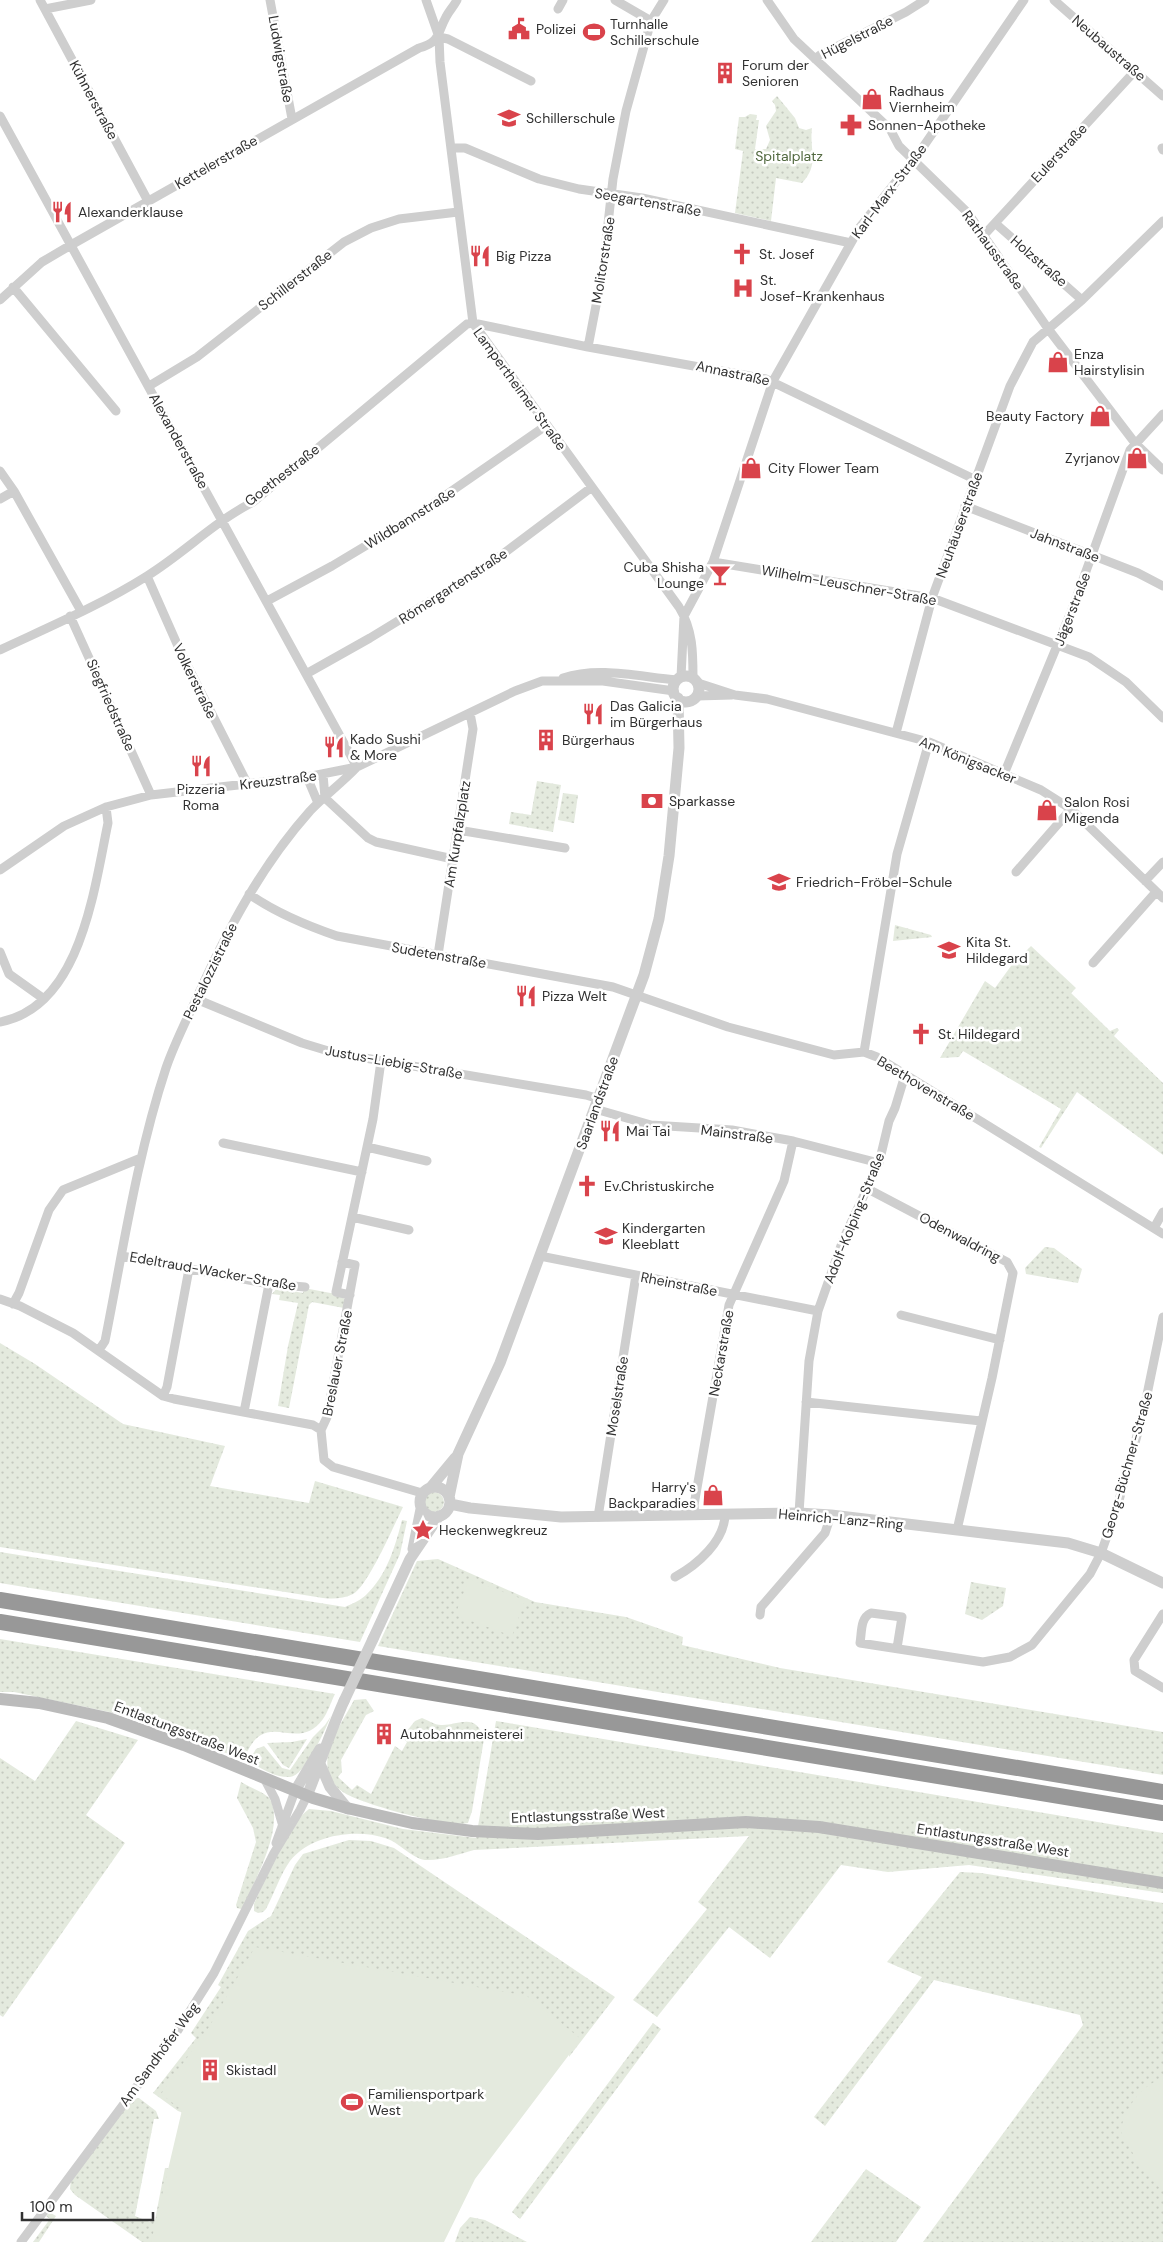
<svg xmlns="http://www.w3.org/2000/svg" width="1163" height="2242" viewBox="0 0 1163 2242" font-family="'DM Sans',sans-serif">
<style>
.green{fill:url(#green-dots)}
.pitch{fill:#e4eade}
.lines{fill:none;stroke-linecap:round;stroke-linejoin:round}
.minor{stroke:#cecece;stroke-width:9}
.tertiary{stroke:#cecece;stroke-width:11}
.secondary{stroke:#bbb;stroke-width:12}
.motorway{stroke:#989898;stroke-width:16}
.tertiary-bridge{stroke:#cecece;stroke-width:11}
.labels{text-anchor:middle;dominant-baseline:central;stroke-width:5;stroke-linejoin:round;paint-order:stroke}
.poi-label{font-size:14px;fill:#313131;stroke:#fff;text-anchor:start}
.street-label{font-size:14px;fill:#313131;stroke:#fff}
.park-label{font-size:14px;fill:#536a41;stroke:#fff}
</style>
<defs>
<pattern id="green-dots" width="8" height="8" patternUnits="userSpaceOnUse" patternTransform="scale(1.25)"><rect width="8" height="8" fill="#e4eade"/><path d="M2 2h.1M6 6h.1" fill="none" stroke="#c4c9bf" stroke-width="1.8" stroke-linecap="round"/></pattern>
</defs>
<rect width="100%" height="100%" fill="#fff"/>
<!-- green -->
<path class="green" d="M777 96 795 118 799 128 806 130 812 128C809 150 820 164 802 183L776 178 771 221 735 213 743 151 735 149 739 117H745L750 114 757 115 756 120H759L755 149H766L770 140 766 126 776 111 775 105 772 101Z
M537 781 561 785 553 832 509 824 511 812 531 815Z
M563 793 578 795 574 823 558 820Z
M895 925 931 935 932 937 893 941Z
M1031 946 1076 988 1071 993 1110 1031 1117 1028 1119 1030 1114 1036 1163 1083V1155L1077 1092 1041 1148 1039 1147 1061 1109 963 1051 959 1057 940 1058 985 981 995 988 1011 966Z
M1045 1247 1054 1248 1082 1269 1078 1283 1026 1274 1025 1268Z
M277 1288 303 1293 304 1288 341 1295 345 1300 344 1308 312 1302 309 1305 289 1408 278 1406 288 1346 298 1303 279 1300 280 1295 272 1294Z
M0 1343 35 1364 123 1424 225 1446 210 1486 309 1503 315 1481 403 1507C394 1525 368 1586 353 1594 343 1599 333 1599 323 1598L0 1547Z
M424 1502a10 10 0 1 1 20 0a10 10 0 1 1-20 0Z
M402 1520 407 1521 400 1554 360 1642 0 1583V1552L345 1607C352 1604 361 1600 366 1595 387 1575 395 1547 402 1520Z
M438 1559 535 1602 626 1617 683 1637 682 1645 780 1668 1163 1732V1775L378 1646 417 1561Z
M971 1582 1006 1588 1003 1606 982 1620 965 1614Z
M0 1639 335 1694C331 1702 328 1712 323 1719 303 1747 279 1724 261 1735 252 1740 248 1751 243 1760L180 1734 114 1713 14 1692H0Z
M366 1699 374 1711 366 1715 341 1760 342 1772 338 1777 352 1790 357 1785 371 1794 395 1746 402 1751 407 1742 402 1737 415 1721 422 1718C428 1720 434 1725 441 1725 458 1726 476 1711 484 1739L472 1811 468 1823C449 1828 360 1804 343 1792 335 1787 330 1779 328 1770 323 1748 345 1718 354 1700Z
M331 1716C325 1730 305 1776 290 1777 276 1778 260 1768 249 1761L256 1749 264 1746 282 1768 290 1770 313 1737 325 1725Z
M76 1721 138 1740 86 1815 125 1843 3 2017 0 2015V1758L35 1781Z
M496 1721 1163 1833V1893L969 1865 888 1872 841 1865 770 1958 729 1927 657 2017 633 2000 707 1909 698 1902 749 1836 474 1850C459 1854 441 1861 425 1860 411 1858 399 1842 385 1838 356 1828 310 1835 290 1861 280 1875 274 1894 266 1909L263 1912 258 1913 254 1911V1904C266 1878 287 1825 309 1809L331 1811 403 1829 476 1838Z
M307 1739 289 1768 283 1765 267 1743 292 1742Z
M241 1782C249 1787 266 1793 270 1799 285 1827 255 1879 244 1906L241 1909 237 1908 236 1905 256 1842 253 1828 237 1798Z
M349 1840 371 1841 394 1848 615 1997 569 2057 570 2033 186 2114 178 2111 153 2093 196 2038 191 2033 221 1987 218 1985 248 1931 271 1916 295 1865 303 1854Z
M960 1872 981 1873 1163 1903V2242H923L1083 2025 1080 2015 934 1980 825 2126 814 2117 922 1977 887 1962Z
M653 2023 661 2029 520 2219 512 2212Z
M139 2098 156 2111 159 2119H154L135 2216 150 2222 151 2219 155 2220 165 2168 174 2169 153 2242H142L75 2195 70 2189 71 2180 131 2100Z
M866 2169 921 2207 896 2242H811Z
M49 2212 56 2216 39 2242H33L50 2219 46 2216Z
M470 2217 485 2220 527 2242H455L460 2228Z"/>
<!-- pitch -->
<path class="pitch" d="M469 1579 525 1600 512 1636 455 1615Z
M255 1947 527 1996 581 2039 475 2179 444 2242H151L182 2110 161 2094 209 2027Z
M1163 2077V2191L1141 2168 1120 2130C1129 2104 1137 2090 1163 2077Z"/>
<g class="lines">
<!-- minor -->
<path class="minor" d="M40 0 148 201
M270 0 292 119
M426 0 439 37 440 62 473 323 679 607C693 630 693 652 693 678
M615 0 651 21
M767 0 794 39 890 129 899 146 968 213 1049 330 1135 443 1163 470
M1054 0 1163 96
M45 9 91 0
M558 9 563 0
M439 37 448 39 531 81
M815 59 820 55 906 12 925 0
M0 116 357 767
M451 148H465L539 179 579 189 642 198 851 243
M1162 148 1163 150
M995 223 1082 300
M984 235 1135 71
M13 287 116 411
M0 300 42 262 71 245 419 48C441 42 437 33 446 17 449 11 454 6 457 0
M588 347 603 269 613 179 626 111 651 21 664 0
M149 386 197 357 344 242 371 228 399 219 458 212
M0 471 14 491 81 611
M0 499 14 491
M965 506 1138 573 1163 586
M713 562 932 598 1089 657 1126 682 1163 718
M147 576 181 653 247 783
M267 601 332 566 417 515 547 425
M70 616 151 795
M0 650C49 627 101 605 147 576 184 553 214 522 253 502L467 324 473 323 588 347 766 379 976 480
M306 674 370 638 483 569 592 487
M681 677 684 616 713 562 773 381 860 227 921 150 1024 0
M563 678C599 666 640 677 677 680
M698 683 735 695 767 699 929 742 1041 790 1071 809 1163 898
M697 696 732 695
M896 733 932 598 1010 386 1033 342 1082 300 1163 221
M323 774 325 798
M1004 774 1073 607 1130 450 1163 414
M307 777 318 803
M325 798 368 838 376 842 453 859
M458 830 565 848
M0 870 64 826 106 807 151 795 307 777 357 767 515 691 542 681H603L674 691
M1016 872 1071 809
M1145 881 1163 862
M249 894C276 913 305 925 337 936L613 987 728 1027 834 1055 864 1052 877 1057 1163 1234
M0 952 9 974 44 999
M438 955 473 729 470 713
M1093 963 1156 892
M196 999 302 1043 335 1053 586 1095 599 1099
M0 1022C81 1007 94 889 108 823L106 807
M864 1052 897 854 929 742
M595 1109 651 1125 732 1130 793 1141 879 1163
M223 1143 362 1172
M367 1147 427 1161
M868 1189 1007 1262 1013 1273 992 1378 957 1530
M352 1217 409 1230
M1154 1228 1163 1212
M122 1256 269 1284 305 1287
M540 1256 818 1311
M350 1295 336 1292 373 1119 381 1061
M0 1299 20 1306 73 1333 163 1396 174 1399 313 1425 321 1430 324 1460 333 1467 422 1493
M13 1304 19 1293 49 1210 63 1190 141 1158
M901 1315 1000 1340
M99 1350 105 1341C123 1250 137 1156 166 1068 175 1042 187 1019 198 995 228 929 261 866 310 811 324 796 342 783 357 767
M163 1396 167 1387 189 1269
M806 1402 981 1421
M244 1412 269 1284
M321 1430 327 1417 355 1265 342 1262
M799 1513 809 1361 818 1311 843 1240 879 1163 889 1121 895 1108 905 1075
M695 1515 694 1505 729 1305 784 1181 793 1141
M598 1517 636 1275
M675 1577C697 1565 725 1541 725 1514
M1163 1614 1134 1660 1135 1671 1163 1688
M760 1615 761 1607 825 1533 831 1515
M897 1648 902 1617 871 1613C860 1618 862 1632 860 1643L983 1662 1010 1657 1032 1645 1090 1574 1101 1553 1116 1511 1143 1414 1163 1317
M264 1778 275 1799 282 1823
M276 1843 295 1791
M21 2242 173 2038 214 1973 274 1853 300 1810 307 1796"/>
<!-- tertiary -->
<path class="tertiary" d="M673 689a13 13 0 1 1 26 0a13 13 0 1 1-26 0Z
M420 1502a15 15 0 1 1 30 0a15 15 0 1 1-30 0Z
M431 1487 455 1458
M449 1497 458 1454 500 1363 644 975 659 919 669 856 679 748 678 698
M450 1504 470 1508 561 1517 799 1513 831 1515 1068 1543 1101 1553 1163 1583
M413 1549 421 1509
M373 1639 410 1559 439 1516
M320 1764 330 1787 348 1809
M295 1791 320 1749
M307 1796C320 1764 330 1732 344 1701"/>
<!-- secondary -->
<path class="secondary" d="M0 1699 39 1703 108 1718 184 1745 313 1798 347 1808 412 1823 472 1831 538 1834 746 1822 819 1827 1163 1883"/>
<!-- motorway -->
<path class="motorway" d="M0 1600 1163 1792
M0 1622 1163 1813"/>
<!-- tertiary-bridge -->
<path class="tertiary-bridge" d="M344 1701 373 1639"/>
</g>
<!-- icons -->
<defs>
<g id="civic-bare" transform="scale(1.725)"><path d="M-.6-6.5H3V-4.5H.6V-3L4-1V1h2V6H-6V1h2V-1L-.6-3ZM-1.2 2.5V6h2.4V2.5Z" fill="#d9434b" stroke="#fff" stroke-width="2.5" paint-order="stroke"/></g>
<g id="stadium-bare" transform="scale(1.725)"><path d="M0-5a6.5 5 0 1 0 0 10a6.5 5 0 1 0 0-10ZM-3.5-1.8h7v3.6h-7Z" fill="#d9434b" stroke="#fff" stroke-width="2.5" paint-order="stroke"/></g>
<g id="building-bare" transform="scale(1.725)"><path d="M-4-6H4V6H1V3H-1V6H-4ZM-2.5-4.3h1.7v1.8h-1.7ZM.8-4.3h1.7v1.8H.8ZM-2.5-1h1.7V.8h-1.7ZM.8-1h1.7V.8H.8Z" fill="#d9434b" stroke="#fff" stroke-width="2.5" paint-order="stroke"/></g>
<g id="shop-bare" transform="scale(1.725)"><path d="M-5-2.5h2.3a2.7 3.5 0 0 1 5.4 0H5L5.5 6h-11ZM-1.5-2.5h3a1.5 2.3 0 0 0-3 0Z" fill="#d9434b" stroke="#fff" stroke-width="2.5" paint-order="stroke"/></g>
<g id="school-bare" transform="scale(1.725)"><path d="M0-5L7-2L0 1L-7-2ZM-4 1L0 2.5L4 1V4Q0 6-4 4Z" fill="#d9434b" stroke="#fff" stroke-width="2.5" paint-order="stroke"/></g>
<g id="pharmacy-bare" transform="scale(1.725)"><path d="M-2-6h4v4h4v4h-4v4h-4v-4h-4v-4h4Z" fill="#d9434b" stroke="#fff" stroke-width="2.5" paint-order="stroke"/></g>
<g id="restaurant-bare" transform="scale(1.725)"><path d="M-5-6h1v4h1v-4h1v4h1v-4h1v5L-1.5 .5V6h-2V.5L-5-1ZM5-6V6H3V1.5H1.5Q1.5-4 5-6Z" fill="#d9434b" stroke="#fff" stroke-width="2.5" paint-order="stroke"/></g>
<g id="church-bare" transform="scale(1.725)"><path d="M-1.2-6h2.4v3.5h3.3v2.4h-3.3V6h-2.4V-.1h-3.3v-2.4h3.3Z" fill="#d9434b" stroke="#fff" stroke-width="2.5" paint-order="stroke"/></g>
<g id="hospital-bare" transform="scale(1.725)"><path d="M-5-5h3v3.5h4V-5h3V5h-3V1.5h-4V5h-3Z" fill="#d9434b" stroke="#fff" stroke-width="2.5" paint-order="stroke"/></g>
<g id="bar-bare" transform="scale(1.725)"><path d="M-6-5H6L.8 .8V4.5H3.5V6h-7V4.5H-.8V.8Z" fill="#d9434b" stroke="#fff" stroke-width="2.5" paint-order="stroke"/></g>
<g id="bank-bare" transform="scale(1.725)"><path d="M-6-4H6V4H-6ZM0-2.3a2.3 2.3 0 1 0 0 4.6a2.3 2.3 0 1 0 0-4.6Z" fill="#d9434b" stroke="#fff" stroke-width="2.5" paint-order="stroke"/></g>
<g id="sight-bare" transform="scale(1.725)"><path d="M0-6L1.8-2.2L6-1.7L2.9 1.2L3.7 5.4L0 3.3L-3.7 5.4L-2.9 1.2L-6-1.7L-1.8-2.2Z" fill="#d9434b" stroke="#fff" stroke-width="2.5" paint-order="stroke"/></g>
</defs>
<g fill-rule="evenodd">
<use href="#civic-bare" x="519" y="29"/>
<use href="#stadium-bare" x="594" y="32"/>
<use href="#building-bare" x="725" y="73"/>
<use href="#shop-bare" x="872" y="99"/>
<use href="#school-bare" x="509" y="118"/>
<use href="#pharmacy-bare" x="851" y="125"/>
<use href="#restaurant-bare" x="62" y="212"/>
<use href="#church-bare" x="742" y="254"/>
<use href="#restaurant-bare" x="480" y="256"/>
<use href="#hospital-bare" x="743" y="288"/>
<use href="#shop-bare" x="1058" y="362"/>
<use href="#shop-bare" x="1100" y="416"/>
<use href="#shop-bare" x="1137" y="458"/>
<use href="#shop-bare" x="751" y="468"/>
<use href="#bar-bare" x="720" y="575"/>
<use href="#restaurant-bare" x="593" y="714"/>
<use href="#building-bare" x="546" y="740"/>
<use href="#restaurant-bare" x="334" y="747"/>
<use href="#restaurant-bare" x="201" y="766"/>
<use href="#bank-bare" x="652" y="801"/>
<use href="#shop-bare" x="1047" y="810"/>
<use href="#school-bare" x="779" y="882"/>
<use href="#school-bare" x="949" y="950"/>
<use href="#restaurant-bare" x="526" y="996"/>
<use href="#church-bare" x="921" y="1034"/>
<use href="#restaurant-bare" x="610" y="1131"/>
<use href="#church-bare" x="587" y="1186"/>
<use href="#school-bare" x="606" y="1236"/>
<use href="#shop-bare" x="713" y="1495"/>
<use href="#sight-bare" x="423" y="1530"/>
<use href="#building-bare" x="384" y="1734"/>
<use href="#building-bare" x="210" y="2070"/>
<use href="#stadium-bare" x="352" y="2102"/>
</g>
<g class="labels">
<!-- poi labels -->
<g class="poi-label">
<text x="610" y="24">Turnhalle<tspan x="610" dy="16">Schillerschule</tspan></text>
<text x="536" y="29">Polizei</text>
<text x="742" y="65">Forum der<tspan x="742" dy="16">Senioren</tspan></text>
<text x="889" y="91">Radhaus<tspan x="889" dy="16">Viernheim</tspan></text>
<text x="526" y="118">Schillerschule</text>
<text x="868" y="125">Sonnen-Apotheke</text>
<text x="78" y="212">Alexanderklause</text>
<text x="759" y="254">St. Josef</text>
<text x="496" y="256">Big Pizza</text>
<text x="760" y="280">St.<tspan x="760" dy="16">Josef-Krankenhaus</tspan></text>
<text x="1074" y="354">Enza<tspan x="1074" dy="16">Hairstylisin</tspan></text>
<text x="1084" y="416" text-anchor="end">Beauty Factory</text>
<text x="1120" y="458" text-anchor="end">Zyrjanov</text>
<text x="768" y="468">City Flower Team</text>
<text x="704" y="567" text-anchor="end">Cuba Shisha<tspan x="704" dy="16">Lounge</tspan></text>
<text x="610" y="706">Das Galicia<tspan x="610" dy="16">im Bürgerhaus</tspan></text>
<text x="350" y="739">Kado Sushi<tspan x="350" dy="16">&amp; More</tspan></text>
<text x="562" y="740">Bürgerhaus</text>
<text x="201" y="789" text-anchor="middle">Pizzeria<tspan x="201" dy="16">Roma</tspan></text>
<text x="669" y="801">Sparkasse</text>
<text x="1064" y="802">Salon Rosi<tspan x="1064" dy="16">Migenda</tspan></text>
<text x="796" y="882">Friedrich-Fröbel-Schule</text>
<text x="966" y="942">Kita St.<tspan x="966" dy="16">Hildegard</tspan></text>
<text x="542" y="996">Pizza Welt</text>
<text x="938" y="1034">St. Hildegard</text>
<text x="626" y="1131">Mai Tai</text>
<text x="604" y="1186">Ev.Christuskirche</text>
<text x="622" y="1228">Kindergarten<tspan x="622" dy="16">Kleeblatt</tspan></text>
<text x="696" y="1487" text-anchor="end">Harry's<tspan x="696" dy="16">Backparadies</tspan></text>
<text x="439" y="1530">Heckenwegkreuz</text>
<text x="400" y="1734">Autobahnmeisterei</text>
<text x="226" y="2070">Skistadl</text>
<text x="368" y="2094">Familiensportpark<tspan x="368" dy="16">West</tspan></text>
</g>
<!-- street labels -->
<g class="street-label">
<text transform="translate(857 37) rotate(-27)">Hügelstraße</text>
<text transform="translate(1109 48) rotate(41)">Neubaustraße</text>
<text transform="translate(281 59) rotate(80)">Ludwigstraße</text>
<text transform="translate(94 100) rotate(62)">Kühnerstraße</text>
<text transform="translate(1059 153) rotate(-47)">Eulerstraße</text>
<text transform="translate(216 162) rotate(-30)">Kettelerstraße</text>
<text transform="translate(889 191) rotate(-53)">Karl-Marx-Straße</text>
<text transform="translate(648 202) rotate(10)">Seegartenstraße</text>
<text transform="translate(993 250) rotate(54)">Rathausstraße</text>
<text transform="translate(603 260) rotate(-81)">Molitorstraße</text>
<text transform="translate(1039 261) rotate(41)">Holzstraße</text>
<text transform="translate(295 280) rotate(-38)">Schillerstraße</text>
<text transform="translate(733 373) rotate(12)">Annastraße</text>
<text transform="translate(520 389) rotate(54)">Lampertheimer Straße</text>
<text transform="translate(179 441) rotate(61)">Alexanderstraße</text>
<text transform="translate(282 475) rotate(-38)">Goethestraße</text>
<text transform="translate(410 518) rotate(-32)">Wildbannstraße</text>
<text transform="translate(959 525) rotate(-70)">Neuhäuserstraße</text>
<text transform="translate(1065 545) rotate(21)">Jahnstraße</text>
<text transform="translate(849 585) rotate(10)">Wilhelm-Leuschner-Straße</text>
<text transform="translate(453 586) rotate(-33)">Römergartenstraße</text>
<text transform="translate(1072 609) rotate(-69)">Jägerstraße</text>
<text transform="translate(195 681) rotate(64)">Volkerstraße</text>
<text transform="translate(111 705) rotate(66)">Siegfriedstraße</text>
<text transform="translate(968 760) rotate(22)">Am Königsacker</text>
<text transform="translate(278 780) rotate(-7)">Kreuzstraße</text>
<text transform="translate(457 834) rotate(-81)">Am Kurpfalzplatz</text>
<text transform="translate(439 955) rotate(10)">Sudetenstraße</text>
<text transform="translate(210 971) rotate(-64)">Pestalozzistraße</text>
<text transform="translate(394 1062) rotate(10)">Justus-Liebig-Straße</text>
<text transform="translate(926 1088) rotate(31)">Beethovenstraße</text>
<text transform="translate(597 1103) rotate(-70)">Saarlandstraße</text>
<text transform="translate(737 1134) rotate(7)">Mainstraße</text>
<text transform="translate(854 1218) rotate(-68)">Adolf-Kolping-Straße</text>
<text transform="translate(960 1237) rotate(28)">Odenwaldring</text>
<text transform="translate(213 1271) rotate(10)">Edeltraud-Wacker-Straße</text>
<text transform="translate(679 1284) rotate(11)">Rheinstraße</text>
<text transform="translate(721 1353) rotate(-80)">Neckarstraße</text>
<text transform="translate(337 1363) rotate(-79)">Breslauer Straße</text>
<text transform="translate(617 1396) rotate(-81)">Moselstraße</text>
<text transform="translate(1127 1465) rotate(-74)">Georg-Büchner-Straße</text>
<text transform="translate(841 1519) rotate(5)">Heinrich-Lanz-Ring</text>
<text transform="translate(187 1733) rotate(21)">Entlastungsstraße West</text>
<text transform="translate(588 1815) rotate(-2)">Entlastungsstraße West</text>
<text transform="translate(993 1840) rotate(9)">Entlastungsstraße West</text>
<text transform="translate(159 2054) rotate(-54)">Am Sandhöfer Weg</text>
</g>
<!-- park labels -->
<g class="park-label">
<text x="789" y="156">Spitalplatz</text>
</g>
</g>
<!-- scale -->
<path d="M22 2212v8h131v-8" fill="none" stroke="#313131" stroke-width="2.5"/>
<text x="30" y="2212" font-size="15" fill="#313131" stroke="#ffffff" stroke-width="4" paint-order="stroke">100 m</text>
</svg>
